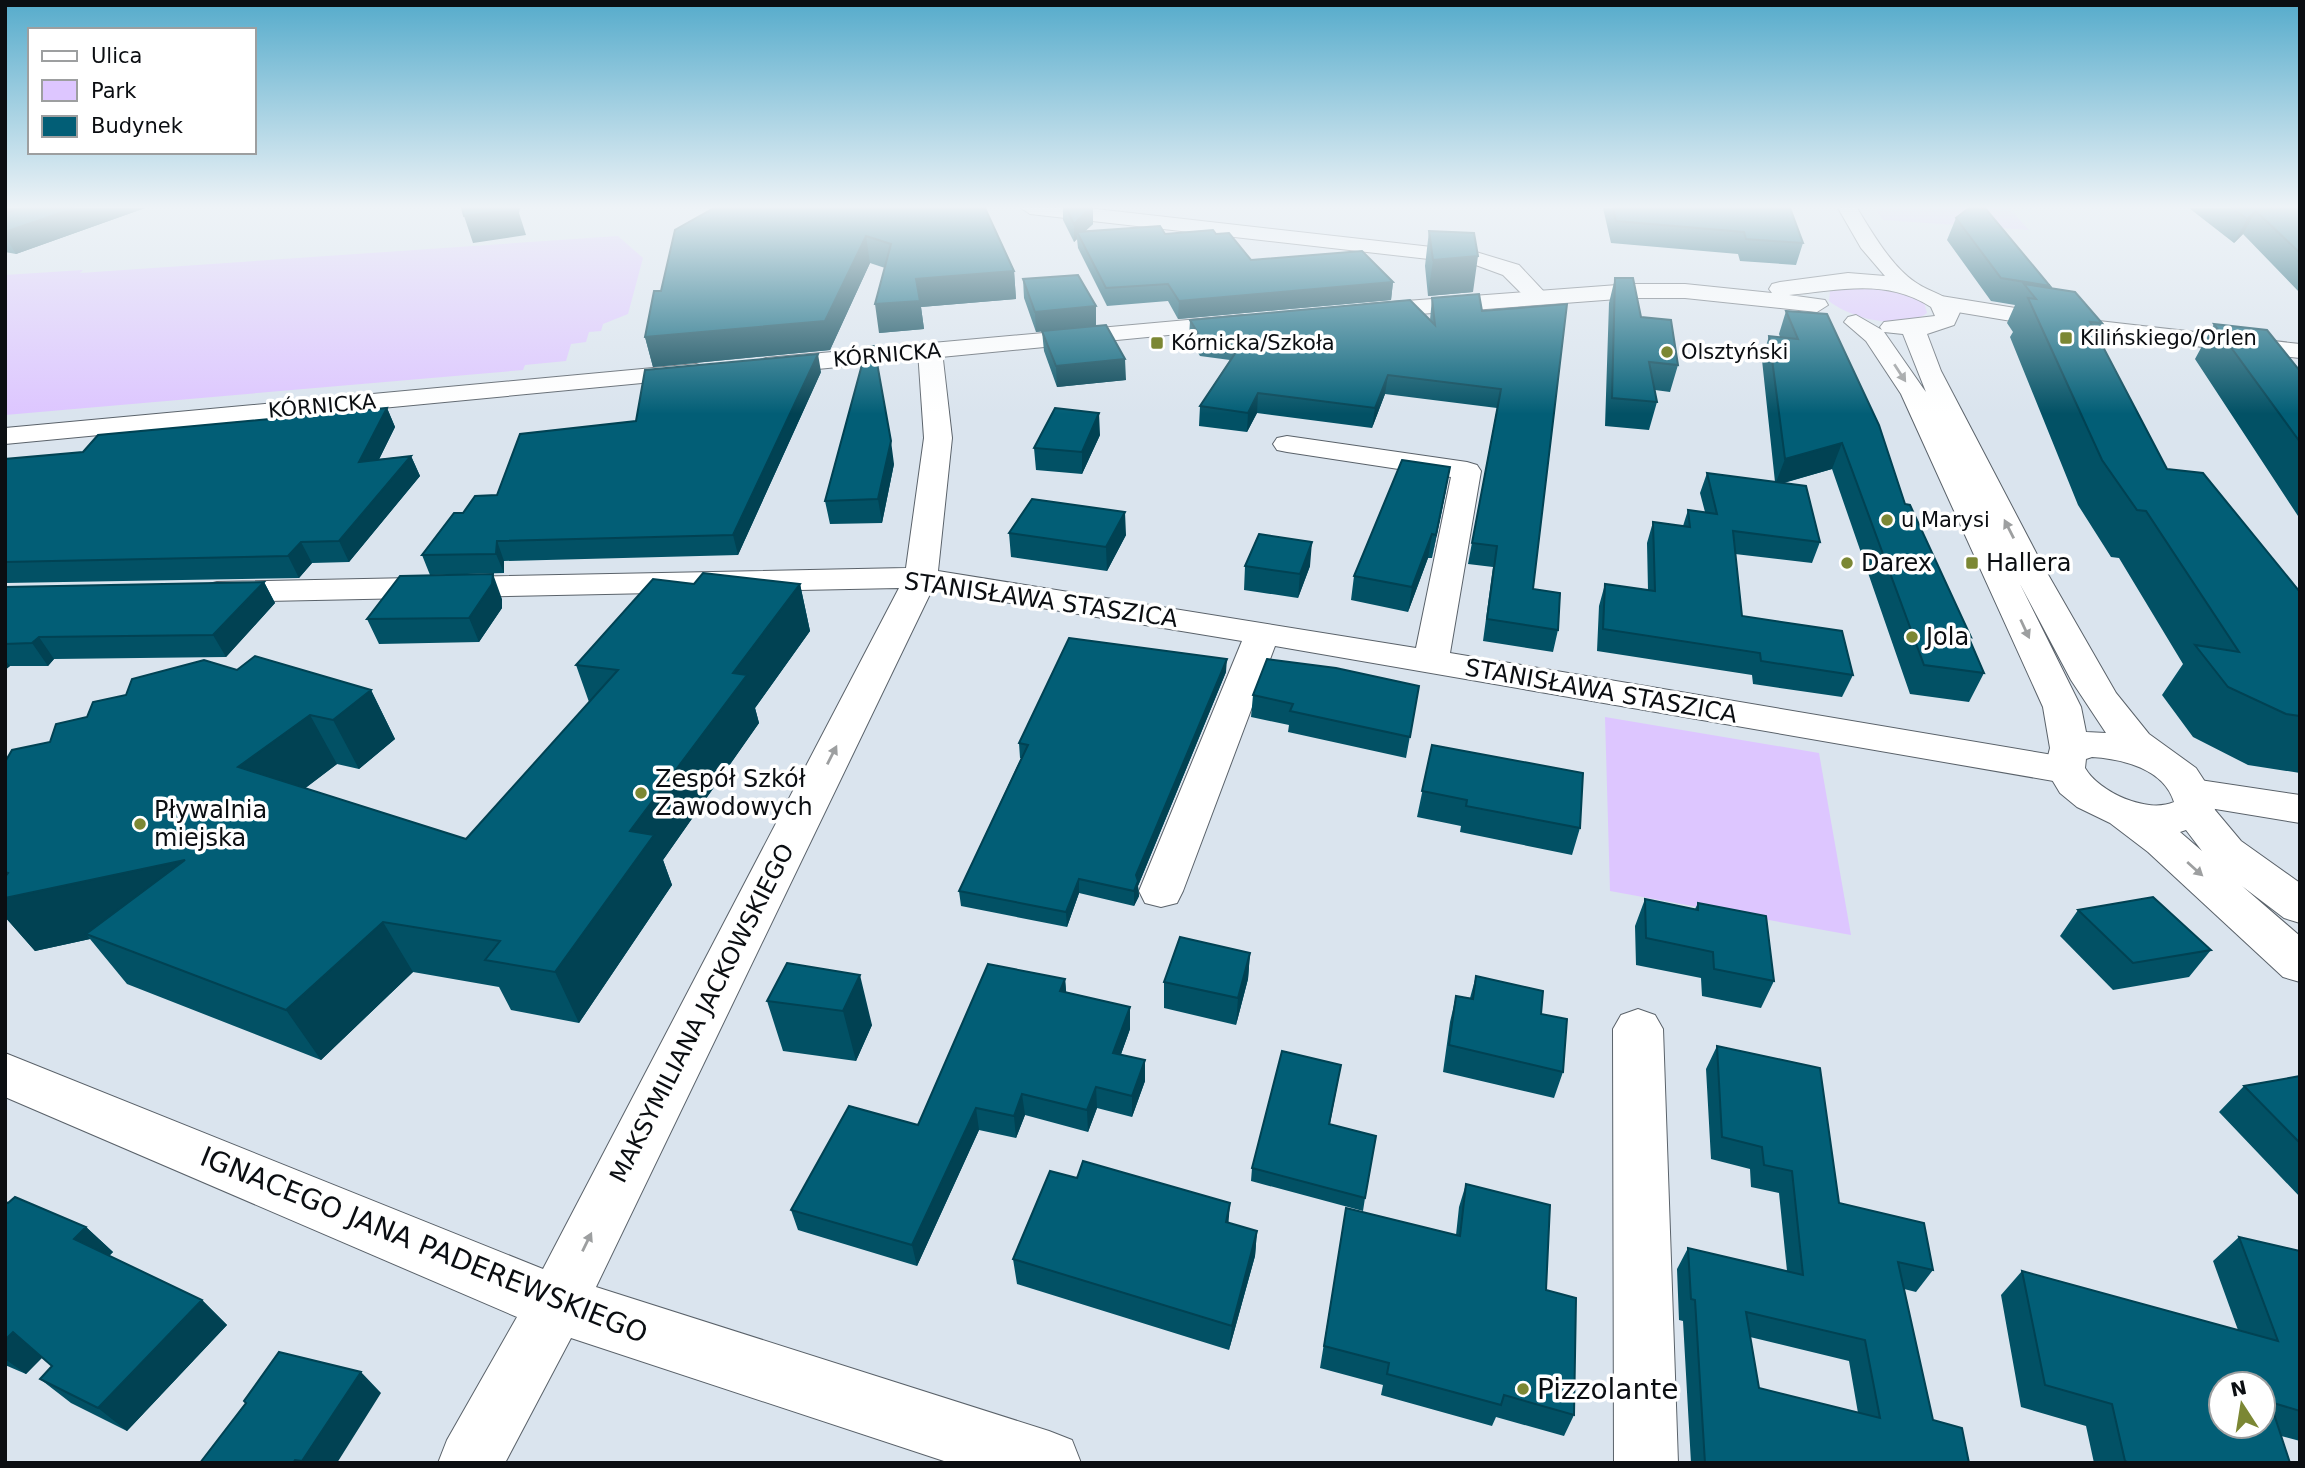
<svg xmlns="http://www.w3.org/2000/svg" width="2305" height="1468" viewBox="0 0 2305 1468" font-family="'DejaVu Sans',sans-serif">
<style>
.green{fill:#ddc6ff}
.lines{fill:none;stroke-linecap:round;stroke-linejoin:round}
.minor-casing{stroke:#5a626a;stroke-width:2}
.tertiary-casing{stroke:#5a626a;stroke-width:2}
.minor{fill:#fff;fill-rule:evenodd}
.tertiary{fill:#fff;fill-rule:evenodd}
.wall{fill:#025165;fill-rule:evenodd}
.shaded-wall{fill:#014253}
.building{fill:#025e76;stroke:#014253;stroke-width:2;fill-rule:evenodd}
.oneway{fill:#9d9fa0}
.poi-dot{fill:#7b8734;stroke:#fff;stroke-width:2.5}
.labels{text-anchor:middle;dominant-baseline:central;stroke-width:7;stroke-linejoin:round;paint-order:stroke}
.far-poi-label{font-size:21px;fill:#0b0e12;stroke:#fff;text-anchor:start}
.far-street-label{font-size:21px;fill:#0b0e12;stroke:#fff}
.poi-label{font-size:24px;fill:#0b0e12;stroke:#fff;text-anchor:start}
.street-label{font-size:24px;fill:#0b0e12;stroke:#fff}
.near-street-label{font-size:28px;fill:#0b0e12;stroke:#fff}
.near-poi-label{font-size:28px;fill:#0b0e12;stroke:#fff;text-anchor:start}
</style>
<rect width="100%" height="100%" fill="#dae4ee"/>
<!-- green -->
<path class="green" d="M1875 208H2009L2029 230 1883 220Z
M618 236 643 258 628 314 603 324 601 331 589 332 586 342 571 344 566 361 525 365 523 370 5 415V275L83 270 80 273Z
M1861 285 1903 293 1924 302 1927 313C1903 331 1851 319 1829 301L1830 291Z
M1605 717 1819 753 1851 935 1610 891Z"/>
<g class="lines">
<!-- minor casing -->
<g class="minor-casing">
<path id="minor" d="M1021 208H1087L1476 252 1519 265 1548 296 1545 301H1529L1503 275 1473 264 1030 214Z
M1941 296 2090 320 2300 344V358L2090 334 1933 308 1930 303Z
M930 344 939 346 942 351 952 438 938 571 1416 648 1451 477 1287 452 1277 450 1273 444 1277 438 1287 436 1467 462 1477 465 1481 471 1450 653 2065 757 2079 761 2085 770 2079 779 2065 783 1275 646 1183 891 1177 903 1161 907 1145 903 1139 891 1242 641 932 590 596 1287 1049 1431 1072 1440 1081 1463H950L571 1338 505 1463H438L447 1440 517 1317 5 1097V1053L543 1269 899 588 217 602 205 599 200 592 205 585 217 582 906 568 924 438 918 351 921 346Z
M2193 779 2300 795V823L2179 803 2173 793 2179 783Z
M1638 1009 1655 1015 1663 1029 1678 1463H1614L1613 1029 1621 1015Z"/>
</g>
<!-- tertiary casing -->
<g class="tertiary-casing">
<path id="tertiary" d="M1838 208H1857C1871 231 1892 267 1915 282 1932 294 1945 292 1960 312L1954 325 1927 334 1941 371 2042 564 2116 693 2149 734 2196 768 2211 791 2215 810 2241 841 2300 883V923L2284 918 2242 886 2300 936V982L2283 977 2148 852 2110 823 2077 807 2060 793 2045 768 2050 748 2043 707 1901 394 1866 341 1844 322 1848 317 1856 315 1882 330 1880 327 1884 322 1935 316 1931 307C1886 278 1840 290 1789 295L1825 300 1828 305 1817 312 1685 298H1631L1366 318 1358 316 1354 311 1358 306 1366 304 1631 284H1685L1772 293 1769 289 1772 284 1780 282 1848 273 1885 276 1861 248ZM1884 332 1903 334 1926 392 1923 388ZM2020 584 2071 680 2106 733 2086 732 2081 707ZM2092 757C2123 759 2164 769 2174 802 2147 814 2099 792 2085 768L2086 759ZM2186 830 2202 851 2180 832Z
M1243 315 1251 317 1255 322 1251 327 766 374 757 371 753 366 757 361 766 358Z
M696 364 705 367 709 372 705 377 5 444V428Z"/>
</g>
<!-- minor -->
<use href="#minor" class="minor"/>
<!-- tertiary -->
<use href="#tertiary" class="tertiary"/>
</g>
<!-- wall -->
<path class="wall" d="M5 208H145L16 254 5 252Z
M887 208 1014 271 1016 299 921 307 924 329 879 333 885 268 870 263 830 350 653 367 645 337 661 291Z
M1063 208H1093V224L1085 231 1165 234H1216L1251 260 1393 282 1391 300 1178 319 1168 301 1107 306 1078 248 1077 239 1074 242 1063 220Z
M1603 208H1790L1803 243 1796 265 1740 261 1738 254 1611 243Z
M2189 208H2300V293L2243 234 2234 243Z
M1956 218 2050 286 2049 288 2102 323 2097 335 2167 469 2300 592V773L2248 765 2193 737 2162 695 2183 664 2119 558 2111 557 2078 505 2010 337 2013 332 2007 323 2015 305 1991 301 1947 240Z
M1429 231 1473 292 1428 296 1425 266Z
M1615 278 1641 317 1678 365 1670 392 1655 390 1657 402 1649 430 1605 426 1609 303Z
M1023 279 1096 326 1126 380 1057 387 1044 351 1042 331 1036 332 1024 298Z
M1432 298 1482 311 1567 304 1533 589 1558 630 1553 652 1483 641 1493 567 1468 564 1497 408 1385 394 1372 428 1257 413 1247 432 1199 426 1200 406 1230 360 1200 356 1189 338 1190 320H1430Z
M1786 311 1905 504 1971 637 1970 640 1984 673 1969 702 1910 694 1832 469 1784 483 1820 542 1812 563 1735 554 1742 616 1853 675 1842 697 1753 684 1752 675 1597 651 1599 606 1605 584 1648 590 1647 543 1653 522 1683 526 1688 510 1705 512 1700 493 1707 473 1775 482 1762 360 1769 336 1780 337 1779 334Z
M2214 324 2300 371V519L2195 359Z
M821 372 738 555 504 561V573L430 575 422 555 463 513 636 421Z
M387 408 395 427 379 459 411 456 420 476 349 562 312 563 299 578 5 583V459L83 452Z
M1100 435 1082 474 1036 470 1034 448Z
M894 464 882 523 830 524 825 501Z
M1446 490 1432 558H1428L1408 612 1351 600 1354 576Z
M1009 533 1126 535 1107 571 1011 557Z
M1245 566H1310L1298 598 1244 590Z
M264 582 275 603 226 657 54 659 48 666H10L5 670V587Z
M694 584H800L810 631 755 708 759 723 663 860 672 885 579 1023 511 1010 499 987 413 972 321 1060 127 984 90 939 35 951 5 917V762L50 742 87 717 237 670 371 690 395 739 359 769 337 764 305 788 466 839 589 702 576 665Z
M502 599V608L479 642 379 644 367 619Z
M1226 672 1138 886 1139 896 1134 906 1079 893 1067 927 961 906 959 891 1021 758H1020L1019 743Z
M1419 686 1406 758 1288 732 1289 725 1251 717 1253 695Z
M1432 745 1580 828 1572 855 1460 832 1461 826 1417 817Z
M1645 899 1695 909 1698 903 1774 981 1761 1008 1702 996 1701 978 1636 965 1635 926Z
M2078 910 2211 950 2189 977 2113 990 2060 936Z
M1250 953 1248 979 1236 1025 1164 1008V982Z
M787 963 872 1025 856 1061 783 1051 767 1001Z
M1476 976 1541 1014 1563 1072 1554 1098 1443 1072 1450 1022 1456 996 1470 998Z
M1065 979 1066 992 1130 1007V1029L1121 1054 1145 1081 1132 1117 1097 1108 1088 1132 1025 1115 1016 1138 979 1130 917 1266 798 1230 791 1210 918 1125Z
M1717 1046 1839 1203 1933 1270 1916 1292 1904 1289 1933 1420 1969 1463H1691L1683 1321 1679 1320 1677 1269 1688 1248 1787 1271 1779 1193 1751 1187 1750 1169 1711 1159 1706 1069ZM1750 1337 1849 1361 1858 1413 1759 1388Z
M1341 1065 1330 1124 1365 1198 1363 1211 1251 1181 1252 1168Z
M2300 1076V1197L2219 1112 2244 1086Z
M1077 1178 1257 1231 1255 1256 1229 1350 1017 1284 1013 1259Z
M1466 1184 1546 1290 1574 1415 1564 1436 1496 1417 1492 1426 1381 1395 1383 1385 1320 1368 1346 1208 1456 1235 1459 1207Z
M5 1202 86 1227 113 1252 109 1256 202 1300 227 1325 127 1431 71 1403 40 1379 52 1366 42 1357 26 1374 5 1365Z
M2239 1237 2300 1251V1441L2281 1436 2290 1463H2094L2086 1426 2021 1407 2001 1295 2022 1271 2238 1330 2213 1261Z"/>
<!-- shaded-wall -->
<path class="shaded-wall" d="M5 208H40L5 220Z
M75 208H145L16 254 5 236V232Z
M520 208 519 213 526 235 473 243 464 216Z
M1090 208H1093V224L1079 237 1077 232V239L1074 242V224Z
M2256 211 2243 234 2234 243 2247 219Z
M866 236 870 263 830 350 653 367 645 337Z
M1478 256 1473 292 1428 296 1433 260Z
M1014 271 1016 299 921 307 924 329 879 333 875 304 916 279Z
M1393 282 1391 300 1178 319 1179 301Z
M1096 306V326L1036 332 1035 312Z
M818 354 821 372 738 555 733 535Z
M1125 359 1126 380 1057 387 1056 366Z
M1388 375 1385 394 1372 428 1375 408Z
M1258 393 1257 413 1247 432 1248 413Z
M387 408 395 427 368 482 359 462Z
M1099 413 1100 435 1082 474V452Z
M891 441 894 464 882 523 878 499Z
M1842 443 1832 469 1775 485 1785 459Z
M411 456 420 476 349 562 339 541Z
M1450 467 1446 490 1432 558 1436 535Z
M1125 512 1126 535 1107 571 1106 547Z
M1432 534 1428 558 1408 612 1412 587Z
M497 541 504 561V573L496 554Z
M301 542 312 563 299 578 288 556Z
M1312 542 1310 566 1298 598 1300 574Z
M493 574 502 599V608L479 642 469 618Z
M264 582 275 603 226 657 213 635Z
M800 584 810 631 755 708 759 723 663 860 672 885 579 1023 555 972 630 831 733 673Z
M39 637 54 659 48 666 32 643Z
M1227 659 1226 672 1138 886 1139 896 1134 906V891L1136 875Z
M5 660 10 666 5 670Z
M371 690 395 739 359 769 333 720Z
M310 715 337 764 269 816 238 767Z
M185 860 86 934 90 939 35 951 5 917V898Z
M1079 879V893L1067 927 1066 912Z
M383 922 413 972 321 1060 286 1010Z
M1250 953 1248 979 1236 1025 1238 998Z
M860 975 872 1025 856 1061 843 1011Z
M1065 979 1067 1001 1060 991Z
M1130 1007V1029L1114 1074 1113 1053Z
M1145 1060V1081L1132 1117V1096Z
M1096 1087 1097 1108 1088 1132 1087 1110Z
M1022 1094 1025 1115 1016 1138 1014 1116Z
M976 1108 979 1130 917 1266 912 1245Z
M1230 1203 1228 1229 1226 1222Z
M86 1227 113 1252 101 1264 74 1239Z
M1257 1231 1255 1256 1229 1350 1232 1326Z
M202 1300 227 1325 127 1431 98 1408Z
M13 1332 44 1356 26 1374 5 1359V1340Z
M361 1372 381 1393 337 1463H304L302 1461Z"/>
<!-- building -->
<path class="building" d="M21 208H75L5 232V213Z
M462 208H518V209L464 216Z
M714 208H985L1014 271 916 279 920 301 875 304 891 244 866 236 825 321 645 337 654 291H661L675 230Z
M1066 208H1090L1074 224Z
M1613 208H1790L1803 243 1746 239 1744 232 1616 221Z
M1969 208H1985L2050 286 2001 278 1956 218Z
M2232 208H2300V253L2256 211 2247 219Z
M1160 226 1165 234 1213 230 1216 234 1229 233 1251 260 1362 251 1393 282 1179 301 1168 284 1106 288 1077 232Z
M1429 231 1474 233 1478 256 1433 260Z
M1078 275 1096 306 1035 312 1023 279Z
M1615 278H1633L1641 317 1671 320 1678 365 1649 362 1657 402 1612 398Z
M2024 284 2075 292 2102 323 2090 322 2167 469 2203 473 2300 592V716L2286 714 2228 687 2195 645 2239 652 2146 511 2137 510 2102 460 2028 298 2036 299Z
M1479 294 1482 311 1567 304 1533 589 1560 593 1558 630 1487 619 1497 546 1472 543 1501 389 1388 375 1375 408 1258 393 1248 413 1200 406 1242 343 1201 338 1190 320 1410 300 1435 325 1432 298Z
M1786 311 1827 314 1879 425 1905 504 1910 505 1971 637 1968 636 1984 673 1924 665 1842 443 1785 459 1769 336 1798 339Z
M2214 324 2267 330 2300 371V442Z
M1106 325 1125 359 1056 366 1042 331Z
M867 346H874L891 441 878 499 825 501Z
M818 354 733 535 497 541 496 554 422 555 454 513H463L475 496 497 495 520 434 636 421 645 370Z
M387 408 359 462 411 456 339 541 301 542 288 556 5 562V459L83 452 98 435Z
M1055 408 1099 413 1082 452 1034 448Z
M1402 460 1450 467 1436 535 1432 534 1412 587 1354 576Z
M1707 473 1806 486 1820 542 1733 531 1742 616 1842 631 1853 675 1761 661 1760 653 1603 629 1605 584 1655 591 1653 522 1690 527 1688 510 1717 514Z
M1032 499 1125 512 1106 547 1009 533Z
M1259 534 1312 542 1300 574 1245 566Z
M703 573 800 584 733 673 747 675 630 831 654 835 555 972 485 960 500 941 383 922 286 1010 86 934 185 860 5 898V877L8 873 5 872V762L12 750 50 742 56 724 87 717 93 702 126 695 132 679 204 660 237 670 255 656 371 690 333 720 310 715 238 767 466 839 618 670 576 665 653 579 694 584Z
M493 574 492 584 469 618 367 619 400 576Z
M264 582 213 635 39 637 32 643 5 644V587Z
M1069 638 1227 659 1136 875 1138 881 1134 891 1079 879 1066 912 959 891 1028 745 1019 743Z
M1267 659 1336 668 1419 686 1410 737 1290 711 1293 704 1253 695Z
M1432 745 1583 773 1580 828 1466 806 1467 800 1422 791Z
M2153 897 2211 950 2133 963 2078 910Z
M1645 899 1698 910V903L1766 916 1774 981 1714 969 1713 952 1646 938Z
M1180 937 1250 953 1238 998 1164 982Z
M787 963 860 975 843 1011 767 1001Z
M988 964 1065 979 1060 991 1130 1007 1113 1053 1145 1060 1132 1096 1096 1087 1087 1110 1022 1094 1014 1116 976 1108 912 1245 791 1210 849 1106 918 1125Z
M1476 976 1543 991 1541 1014 1567 1019 1563 1072 1449 1045 1456 996 1473 999Z
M1717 1046 1820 1068 1839 1203 1924 1223 1933 1270 1898 1262 1933 1420 1962 1428 1969 1463H1705L1695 1300 1691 1299 1688 1248 1803 1275 1792 1171 1764 1165 1762 1147 1722 1137ZM1746 1312 1865 1340 1880 1418 1759 1388Z
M1282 1051 1341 1065 1329 1124 1376 1136 1365 1198 1252 1168Z
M2300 1076V1143L2244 1086Z
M1083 1161 1230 1203 1226 1222 1257 1231 1232 1326 1013 1259 1050 1171 1077 1178Z
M1466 1184 1550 1205 1546 1290 1576 1298 1574 1415 1504 1395 1501 1405 1387 1374 1389 1363 1324 1346 1346 1208 1460 1236Z
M15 1197 86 1227 74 1239 202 1300 98 1408 40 1379 52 1366 13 1332 5 1340V1202L8 1203Z
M2239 1237 2300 1251V1411L2270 1402 2290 1463H2129L2125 1461 2112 1404 2045 1385 2022 1271 2278 1341ZM2221 1384H2263V1426H2221Z
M279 1352 361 1372 302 1461 295 1460 293 1463H200L246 1403 244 1401Z"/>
<!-- one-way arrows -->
<defs><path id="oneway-solid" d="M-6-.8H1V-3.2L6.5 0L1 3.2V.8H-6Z" transform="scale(1.75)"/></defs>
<g class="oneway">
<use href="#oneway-solid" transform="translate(1900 373) rotate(57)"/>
<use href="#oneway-solid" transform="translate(2009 529) rotate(-117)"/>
<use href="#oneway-solid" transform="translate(2025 629) rotate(65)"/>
<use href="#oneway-solid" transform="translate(832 755) rotate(-63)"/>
<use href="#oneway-solid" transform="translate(2195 869) rotate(42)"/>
<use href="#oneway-solid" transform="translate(587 1242) rotate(-64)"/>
</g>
<!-- sky -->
<linearGradient id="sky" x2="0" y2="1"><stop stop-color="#55abcb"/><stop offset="0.5" stop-color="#eef3f7"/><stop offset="1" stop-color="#eef3f7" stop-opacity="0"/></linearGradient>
<rect width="2305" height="414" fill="url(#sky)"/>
<!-- markers -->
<g class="poi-dot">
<rect x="2059" y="331" width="14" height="14" rx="3.5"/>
<rect x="1150" y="336" width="14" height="14" rx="3.5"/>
<circle cx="1667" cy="352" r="7"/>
<circle cx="1887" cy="520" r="7"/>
<circle cx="1847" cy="563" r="7"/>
<rect x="1965" y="556" width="14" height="14" rx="3.5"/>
<circle cx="1912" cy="637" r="7"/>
<circle cx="641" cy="793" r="7"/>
<circle cx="140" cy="824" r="7"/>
<circle cx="1523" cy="1389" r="7"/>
</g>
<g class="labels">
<!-- far-poi labels -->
<g class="far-poi-label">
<text x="2080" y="338">Kilińskiego/Orlen</text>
<text x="1171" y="343">Kórnicka/Szkoła</text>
<text x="1681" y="352">Olsztyński</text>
<text x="1901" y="520">u Marysi</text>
</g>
<!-- far-street labels -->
<g class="far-street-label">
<text transform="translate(887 355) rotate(-5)">KÓRNICKA</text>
<text transform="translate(322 406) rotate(-5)">KÓRNICKA</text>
</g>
<!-- poi labels -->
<g class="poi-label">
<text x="1861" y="563">Darex</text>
<text x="1986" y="563">Hallera</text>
<text x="1926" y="637">Jola</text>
<text x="655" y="779">Zespół Szkół<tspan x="655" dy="28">Zawodowych</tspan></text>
<text x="154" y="810">Pływalnia<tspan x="154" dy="28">miejska</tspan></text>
</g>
<!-- street labels -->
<g class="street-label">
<text transform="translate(1041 600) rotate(8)">STANISŁAWA STASZICA</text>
<text transform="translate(1601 691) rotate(10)">STANISŁAWA STASZICA</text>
<text transform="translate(702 1013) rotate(-63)">MAKSYMILIANA JACKOWSKIEGO</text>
</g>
<!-- near-street labels -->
<g class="near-street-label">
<text transform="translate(424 1245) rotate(22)">IGNACEGO JANA PADEREWSKIEGO</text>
</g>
<!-- near-poi labels -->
<g class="near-poi-label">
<text x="1537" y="1389">Pizzolante</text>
</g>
</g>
<!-- border -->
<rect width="2305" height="1468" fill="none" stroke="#0b0e12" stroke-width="14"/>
<!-- legend -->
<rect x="28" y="28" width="228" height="126" fill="#ffffff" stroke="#9d9fa0" stroke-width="2"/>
<rect x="42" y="51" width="35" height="10" fill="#ffffff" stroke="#9d9fa0" stroke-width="2"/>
<text x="91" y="63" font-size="21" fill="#0b0e12">Ulica</text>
<rect x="42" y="80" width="35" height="21" fill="#ddc6ff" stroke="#9d9fa0" stroke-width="2"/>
<text x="91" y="98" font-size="21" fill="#0b0e12">Park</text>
<rect x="42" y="116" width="35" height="21" fill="#025e76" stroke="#9d9fa0" stroke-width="2"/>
<text x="91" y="133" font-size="21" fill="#0b0e12">Budynek</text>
<!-- north arrow -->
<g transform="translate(2242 1405) rotate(348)"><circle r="33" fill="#ffffff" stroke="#9d9fa0" stroke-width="2"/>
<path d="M0-5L12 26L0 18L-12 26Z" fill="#7b8734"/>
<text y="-10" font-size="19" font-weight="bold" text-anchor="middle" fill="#0b0e12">N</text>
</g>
</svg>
